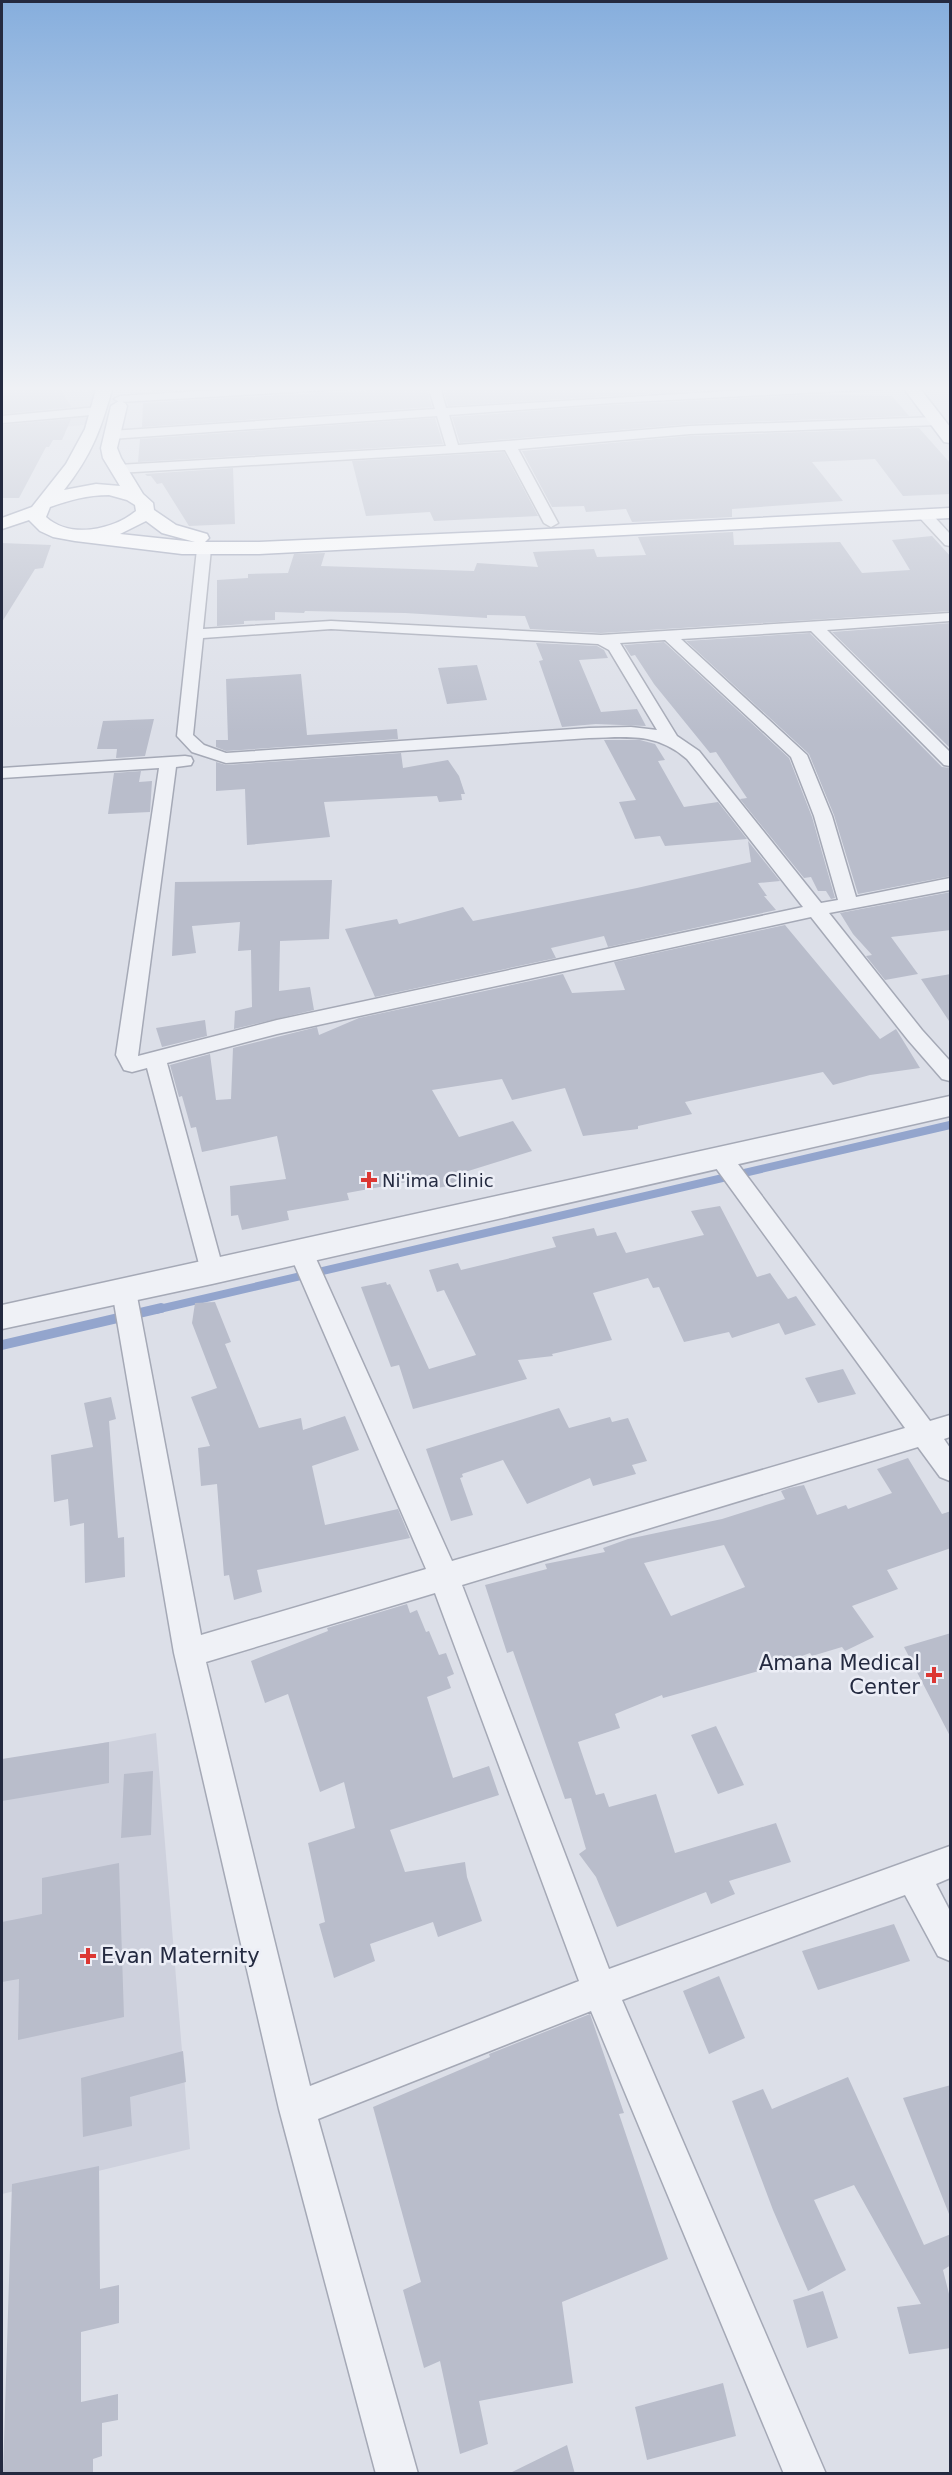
<svg xmlns="http://www.w3.org/2000/svg" width="952" height="2475" viewBox="0 0 952 2475" font-family="'DejaVu Sans',sans-serif">
<style>
.built{fill:#ced1dd}
.lines{fill:none;stroke-linecap:round;stroke-linejoin:round}
.stream-far1{stroke:#93a5cd;stroke-width:8}
.stream{stroke:#93a5cd;stroke-width:10}
.building{fill:#b9bdcb;fill-rule:evenodd}
.minor-casing{stroke:#a5a9b6;stroke-width:3}
.tertiary-casing{stroke:#a5a9b6;stroke-width:3}
.primary-casing{stroke:#9aa0b5;stroke-width:3}
.minor{fill:#eff1f6;fill-rule:evenodd}
.tertiary{fill:#eff1f6;fill-rule:evenodd}
.primary{fill:#fff;fill-rule:evenodd}
.poi-dot{fill:#dc3733;stroke:#eceef6;stroke-width:2}
.labels{text-anchor:middle;dominant-baseline:central;stroke-width:5;stroke-linejoin:round;paint-order:stroke}
.poi-label{font-size:18px;fill:#242a40;stroke:#eceef6;text-anchor:start}
.near-poi-label{font-size:21px;fill:#242a40;stroke:#eceef6;text-anchor:end}
</style>
<rect width="100%" height="100%" fill="#dcdfe8"/>
<!-- built -->
<path class="built" d="M2 386H105L94 424 2 433Z
M156 1733 190 2149 2 2194V1762Z"/>
<g class="lines">
<!-- stream-far1 -->
<path class="stream-far1" d="M155 1310 950 1125"/>
<!-- stream -->
<path class="stream" d="M2 1345 161 1308"/>
</g>
<!-- building -->
<path class="building" d="M2 386H59L71 407 2 414Z
M153 386H197V389L152 392Z
M442 386H758V387L448 406Z
M426 387 432 407 142 427 143 403Z
M807 395 892 396 909 416 690 424 460 443 452 417 612 405Z
M435 418 443 444 138 462 140 439Z
M71 419 62 440H53L49 447H46L19 498H2V425Z
M919 428 951 464V494L903 496 875 459 812 462 843 501 732 509V517L632 522 626 509 586 512 584 506 552 507 522 451 690 436Z
M504 452 538 516 434 521 430 512 366 516 352 461Z
M233 468 235 524 189 526 162 483 157 484 151 476H147L145 474Z
M733 532 734 545 840 542 862 573 910 570 892 540 932 536 951 557V611L601 633 530 629 525 616 487 615V618L405 613 305 611 304 613 275 612V620L244 621V624L217 626V580L248 578V574L288 573 294 554 325 553 321 566 474 571 477 563 538 567 533 552 594 549 597 557 646 555 638 537Z
M2 543 51 545 43 568 35 569 2 622Z
M951 623V749L832 632Z
M810 633 942 767 951 768V876L858 894 834 815 809 754 686 641Z
M664 642 789 758 812 817 835 898 831 899 826 891H818L811 877 804 878 740 799 747 798 716 752 710 753 654 684 635 655 631 656 624 645Z
M536 643 597 646 604 650 608 658 579 660 601 712 637 709 646 726 596 724 562 727 539 661 543 660Z
M477 665 487 700 447 704 438 668Z
M301 674 307 735 397 729 398 739 226 751 216 747V740H228L226 679Z
M154 719 145 756 116 758 117 749H97L103 721Z
M604 740H640L655 744 665 760 658 761 684 807 718 802 747 839 665 846 660 836 635 839 619 802 636 800Z
M401 753 403 768 448 760 459 776 465 794H461L462 800 439 802 437 796 324 802 330 837 247 845 245 789 216 791V762L226 765Z
M141 771 139 782 152 781 150 812 108 814 114 773Z
M748 841 780 881 758 883 767 896H764L776 910 608 947 604 936 551 948 556 958 375 997 345 929 397 919 399 924 463 907 473 921 637 888 751 862Z
M332 880 329 939 280 941 279 991 310 987 314 1010 234 1029 235 1011 252 1007 251 950 238 951 240 922 192 926 196 953 172 956 175 882Z
M951 892V930L891 937 918 974 885 980 866 956 872 955 853 934 840 913Z
M785 925 880 1039 896 1029 920 1068 870 1075 833 1085 823 1072 685 1102 692 1114 638 1126V1129L583 1136 565 1088 512 1100 502 1079 432 1090 459 1137 513 1121 532 1151 465 1172 469 1182 432 1189 429 1178 347 1193 349 1200 287 1211 289 1220 242 1230 238 1215 231 1216 230 1186 286 1179 277 1136 202 1152 196 1127 191 1128 182 1096 179 1097 170 1065 210 1054 216 1100 231 1099 233 1048 317 1027 319 1035 359 1018 563 974 572 993 625 990 614 962Z
M951 974V1024L921 979Z
M205 1020 207 1036 162 1047 156 1028Z
M720 1206 757 1277 770 1273 788 1299 796 1296 816 1325 785 1335 779 1323 732 1338 729 1332 684 1342 659 1287 653 1288 648 1278 593 1293 612 1340 552 1354 553 1356 518 1360 527 1379 413 1409 399 1365 391 1367 361 1287 386 1282 387 1285 390 1284 429 1369 476 1355 444 1290 437 1292 429 1270 458 1263 461 1270 556 1247 552 1237 594 1228 597 1236 616 1232 626 1253 704 1235 691 1211Z
M215 1302 231 1342 225 1344 259 1428 301 1418 303 1430 345 1416 359 1450 312 1466 325 1525 398 1509 410 1538 257 1570 262 1592 234 1600 229 1575 224 1576 217 1484 201 1486 198 1448 210 1446 191 1397 217 1388 192 1323 195 1303Z
M843 1369 856 1394 818 1403 805 1378Z
M111 1397 116 1419 109 1421 118 1538 124 1537 125 1577 85 1583 84 1523 70 1526 68 1499 54 1502 51 1455 93 1447 84 1403Z
M559 1408 569 1428 610 1417 612 1422 628 1418 647 1461 632 1465 636 1474 593 1486 590 1478 527 1504 503 1460 462 1474 463 1477 460 1478 473 1515 451 1521 426 1449Z
M908 1458 942 1514 951 1511V1548L887 1570 898 1589 852 1606 874 1637 845 1651 842 1647 812 1656 810 1653 773 1667 663 1698 662 1695 615 1714 620 1728 578 1742 596 1795 604 1793 609 1807 656 1794 675 1853 776 1823 791 1862 729 1881 735 1894 711 1904 706 1892 617 1927 596 1877 579 1854 586 1849 571 1798 565 1799 513 1651 507 1653 485 1585 547 1569 545 1564 605 1552 603 1548 628 1539 722 1519 785 1499 781 1491 789 1488 804 1485 817 1515 846 1505 848 1509 892 1493 877 1469ZM724 1545 745 1587 671 1616 644 1563Z
M407 1604 410 1613 417 1610 426 1632 429 1631 439 1655 446 1653 454 1674 447 1677 451 1688 427 1697 453 1778 489 1766 499 1795 390 1830 405 1872 465 1862 467 1877 482 1921 438 1937 433 1922 370 1944 375 1961 334 1978 319 1924 325 1922 308 1843 355 1828 344 1782 320 1792 288 1694 265 1703 251 1661 328 1631 327 1628Z
M951 1633V1738L904 1647Z
M716 1726 744 1785 718 1794 691 1735Z
M109 1742V1783L2 1801V1759Z
M153 1771 151 1835 121 1838 124 1774Z
M119 1863 124 2017 18 2040 19 1979 2 1982V1922L42 1914V1878Z
M894 1924 910 1961 818 1990 802 1951Z
M719 1976 745 2038 709 2054 683 1991Z
M590 2014 624 2113 619 2114 668 2259 562 2302 573 2383 479 2401 488 2444 460 2454 440 2361 424 2368 403 2290 421 2282 373 2107 490 2057 489 2054Z
M183 2051 186 2082 130 2097 132 2126 83 2137 81 2078Z
M848 2077 924 2245 951 2234V2265L943 2270 951 2302V2348L909 2354 897 2307 921 2304 854 2185 814 2200 846 2270 808 2291 773 2210 732 2101 763 2089 772 2109Z
M951 2085V2214H949L903 2098Z
M99 2166 100 2289 119 2285V2323L81 2332V2402L118 2394V2420L102 2423V2456L93 2459V2474H3L12 2184Z
M823 2291 838 2338 807 2348 793 2300Z
M723 2383 736 2436 647 2460 635 2407Z
M567 2445 575 2474H508Z"/>
<g class="lines">
<!-- minor casing -->
<g class="minor-casing">
<path id="minor" d="M285 386H353L347 389 120 402 114 399 120 396Z
M428 386H440L446 408 814 386H888L882 389 612 403 449 415 458 445 690 426 937 417 943 421 937 425 690 434 518 449 558 523 551 527 544 523 505 450 118 473 112 469 118 465 446 446 437 416 111 439 105 435 111 431 435 409Z
M98 407 104 411 102 414 2 423V416Z
M924 510 929 511 950 534V546L945 545 919 517 917 514Z
M204 545 211 549 203 629 331 621 601 635 950 613V621L827 630 950 752V766L944 765 811 631 681 639 807 755 832 816 856 897 950 878V890L829 913 922 1030 950 1061V1081L942 1079 908 1040 811 917 277 1034 167 1063 224 1272 221 1279 212 1281 203 1279 147 1068 132 1072 124 1070 116 1055 159 768 2 778V768L185 756 191 757 193 761 191 765 176 767 138 1056 277 1020 803 907 687 759C656 732 627 737 589 738L226 763 192 752 177 736 197 549ZM331 629 598 644 609 650 657 730 631 727 589 728 226 753 204 745 193 735 203 638ZM665 640 791 757 814 816 838 900 821 903 699 751 677 736 620 643Z
M721 1150 729 1152 930 1421 950 1415V1437L944 1439 950 1448V1481L940 1477 918 1447 462 1585 609 1969 950 1846V1878L936 1884 950 1911V1961L938 1956 905 1895 622 2000 826 2474H784L591 2011 318 2119 418 2474H376L279 2109 174 1653 112 1291 115 1284 124 1281 133 1284 136 1291 201 1635 426 1569 289 1252 292 1245 301 1243 310 1245 313 1252 452 1561 905 1428 713 1164 710 1158 713 1152ZM435 1593 579 1981 310 2086 206 1662Z"/>
</g>
<!-- tertiary casing -->
<g class="tertiary-casing">
<path id="tertiary" d="M950 1096V1116L212 1284 2 1329V1305Z"/>
</g>
<!-- primary casing -->
<g class="primary-casing">
<path id="primary" d="M97 386H113C101 429 92 455 64 490L96 484 120 486 103 458 101 448 111 406 119 401 125 403 127 406 117 448 121 458 143 494 153 503 154 510 176 525 207 534 209 538 205 542H259L508 531 950 508V518L259 554H182L75 541 53 537 40 531 29 520 2 529V518L32 507 66 464 85 429ZM109 495 127 500 135 505 136 511C113 530 70 539 46 517L50 507C70 500 87 495 109 495ZM146 521 162 533 195 542 120 534Z
M902 386H918L950 427V443L944 442Z"/>
</g>
<!-- minor -->
<use href="#minor" class="minor"/>
<!-- tertiary -->
<use href="#tertiary" class="tertiary"/>
<!-- primary -->
<use href="#primary" class="primary"/>
</g>
<!-- sky -->
<linearGradient id="sky" x2="0" y2="1"><stop stop-color="#86aedd"/><stop offset="0.53" stop-color="#eff1f5"/><stop offset="1" stop-color="#eff1f5" stop-opacity="0"/></linearGradient>
<rect width="952" height="733" fill="url(#sky)"/>
<!-- markers -->
<g class="poi-dot">
<path d="M366 1171h6v6h6v6h-6v6h-6v-6h-6v-6h6z"/>
<path d="M931 1666h6v6h6v6h-6v6h-6v-6h-6v-6h6z"/>
<path d="M85 1947h6v6h6v6h-6v6h-6v-6h-6v-6h6z"/>
</g>
<g class="labels">
<!-- poi labels -->
<g class="poi-label">
<text x="382" y="1180">Ni'ima Clinic</text>
</g>
<!-- near-poi labels -->
<g class="near-poi-label">
<text x="920" y="1663">Amana Medical<tspan x="920" dy="24">Center</tspan></text>
<text x="101" y="1956" text-anchor="start">Evan Maternity</text>
</g>
</g>
<!-- border -->
<rect width="952" height="2475" fill="none" stroke="#242a40" stroke-width="6"/>
</svg>
